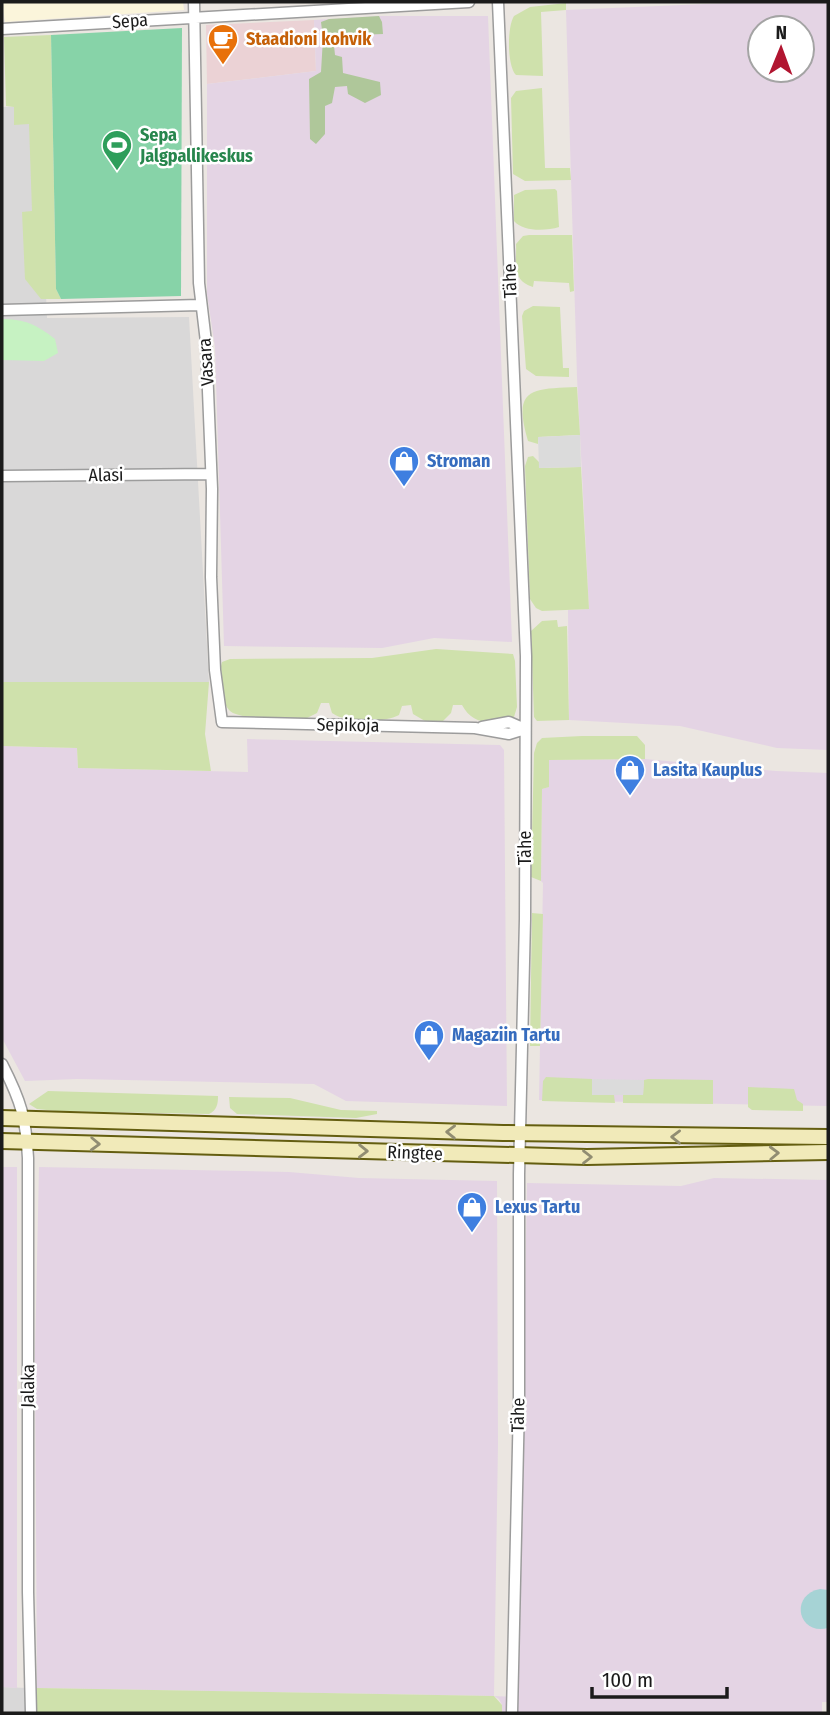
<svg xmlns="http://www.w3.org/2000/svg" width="830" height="1715" viewBox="0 0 830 1715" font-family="'Fira Sans Condensed',sans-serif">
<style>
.residential{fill:#d9d8d8}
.commercial{fill:#ebd2d5}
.industrial{fill:#e4d4e4;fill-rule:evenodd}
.education{fill:#fbf5db}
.grass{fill:#cfe1ac}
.forest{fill:#afc79a}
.park{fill:#c6f2c2}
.pitch{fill:#87d3a8}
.parking{fill:#dbdbdb}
.water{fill:#a6d3d5}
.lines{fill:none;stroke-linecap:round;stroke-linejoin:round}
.street-casing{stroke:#9c9c9c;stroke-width:13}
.secondary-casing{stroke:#645e10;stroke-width:18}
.street{stroke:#fff;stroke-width:10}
.secondary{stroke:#f1eab9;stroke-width:14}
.oneway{stroke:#918d72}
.labels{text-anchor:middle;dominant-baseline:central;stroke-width:5;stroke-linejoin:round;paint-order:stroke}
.street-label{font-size:18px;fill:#1b1b1b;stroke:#fff}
.food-label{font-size:18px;font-weight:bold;fill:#c56008;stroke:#fff;text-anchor:start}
.leisure-label{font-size:18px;font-weight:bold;fill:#27864d;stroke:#fff;text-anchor:start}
.shop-label{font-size:18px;font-weight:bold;fill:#366cbe;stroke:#fff;text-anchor:start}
</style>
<rect width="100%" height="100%" fill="#ebe6e1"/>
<!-- residential -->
<path class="residential" d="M38 106 47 318 189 317 209 682H2V107Z
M2 1687 27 1688V1713H2Z"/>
<!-- commercial -->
<path class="commercial" d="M314 20 316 71 207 84 206 25Z"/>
<!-- industrial -->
<path class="industrial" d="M751 2H828V750L777 748 680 726 569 720 568 610 589 609 577 377 566 10ZM760 28H802V70H760Z
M379 16H488L512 642 434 638 382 648 224 646 215 347 207 294V84L316 71 314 20Z
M247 739 500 745 504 750 507 1106 346 1101 314 1084 77 1079 25 1081 2 1038V746L77 748 78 768 248 772Z
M645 759 776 771 828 773V1106L539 1100 543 883 541 881 542 789 549 787V760Z
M2 1167H17V1688L2 1687Z
M39 1167 289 1172 359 1178 497 1181 498 1444 494 1696 518 1697 527 1183 681 1186 714 1178 828 1180V1702H822V1713H502V1705L499 1699 494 1696 37 1688 35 1355Z"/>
<!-- education -->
<path class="education" d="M2 2H183L184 10 5 22Z"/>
<!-- grass -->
<path class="grass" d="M566 3V10L541 12 543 76 516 75C507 66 507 27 514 16L530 7Z
M51 35 56 289 61 299H41L25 279 22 212 32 211 29 124 14 125V107L6 106 4 37Z
M542 88 545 168H570L571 180 525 181 513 174 511 98 516 91Z
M555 189 557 191 559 227C546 231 523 232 514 221V195L525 190Z
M529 235H572L574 291 570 292 569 283 534 281 533 287C511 280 517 263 516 244L523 236Z
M533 306 560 307 563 368H569V377L536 376 526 369 522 316 524 311Z
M577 387 580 435 538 437V444L528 441C512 387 532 389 577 387Z
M533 456 539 462V468L581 467 589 609 542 611 536 608 530 599 525 466 528 457Z
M557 620 558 627 567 626 569 720 537 721 534 717 531 631 542 621Z
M436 649 513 654 515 661 517 707 514 717C492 723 474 727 462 705H453L451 713 443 721H425L413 714 411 705 402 706 399 715C385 723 345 723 332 713L329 703H321L317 713 307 718C292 718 238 721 229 710 220 699 222 679 221 666L222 662 230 659 372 658Z
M2 682H209L205 734 211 771 78 768 77 748 2 746Z
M582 736H637L645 745V759L549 760V787L542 789 541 881 531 877 534 753 537 743 542 738Z
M532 913 543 914 540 1046H530Z
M546 1077 592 1079V1094L614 1095 615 1103 542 1101 543 1081Z
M648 1079 713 1080V1104L623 1103V1095H643L644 1080Z
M748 1087 794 1089 797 1100 803 1104V1111L752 1110 748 1107Z
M48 1091 218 1096C218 1104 217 1110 209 1114L56 1111 37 1109 29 1104Z
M229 1097 290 1098 341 1110 377 1111V1114L356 1118 237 1114 230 1108Z
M37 1688 494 1696 502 1705V1713H37Z"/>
<!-- forest -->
<path class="forest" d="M379 16 382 22 383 34 333 36 335 55 342 57 343 73 380 82 381 95 365 103 348 94 347 86 335 87 332 103 325 106V134L316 144 310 139 309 79 321 72 323 38 321 22 329 19Z"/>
<!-- park -->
<path class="park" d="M2 319C25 319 37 325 55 339L58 353 44 361 2 360Z"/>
<!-- pitch -->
<path class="pitch" d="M182 28 181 296 61 299 56 289 51 35Z"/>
<!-- parking -->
<path class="parking" d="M580 435 581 467 539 468 538 437Z
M592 1079 644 1080 643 1095H592Z"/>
<!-- water -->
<path class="water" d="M820 1589 828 1590V1628C798 1636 789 1595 820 1589Z"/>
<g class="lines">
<!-- street casing -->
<g class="street-casing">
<path id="street" d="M194 2 199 283 206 342 212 489 211 577 215 670 222 722 475 728 509 734 525 729
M498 2 526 656 525 919 519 1174V1402L512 1713
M2 29 469 2
M2 310 200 305
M2 476 211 474
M482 727 509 722 525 729
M2 1064C21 1101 26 1118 28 1158V1592L31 1713"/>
</g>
<!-- secondary casing -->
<g class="secondary-casing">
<path id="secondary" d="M2 1118 503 1133 828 1137
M2 1141 587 1157 828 1152"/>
</g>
<!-- street -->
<use href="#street" class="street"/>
<!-- secondary -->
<use href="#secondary" class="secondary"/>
</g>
<!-- one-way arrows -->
<defs><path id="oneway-chevron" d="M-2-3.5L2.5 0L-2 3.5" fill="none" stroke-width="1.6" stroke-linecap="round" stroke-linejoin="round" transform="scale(1.75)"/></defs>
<g class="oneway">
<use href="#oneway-chevron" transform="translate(451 1132) rotate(-179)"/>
<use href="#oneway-chevron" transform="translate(676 1137) rotate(-179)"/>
<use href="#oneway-chevron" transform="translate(95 1144) rotate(2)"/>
<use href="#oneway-chevron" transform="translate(363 1151) rotate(1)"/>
<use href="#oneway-chevron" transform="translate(774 1153) rotate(-2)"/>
<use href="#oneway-chevron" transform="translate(587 1157)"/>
</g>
<!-- icons -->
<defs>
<g id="cafe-pin" transform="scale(1.575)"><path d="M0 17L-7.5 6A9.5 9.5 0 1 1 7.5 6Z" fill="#e8710a" stroke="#fff"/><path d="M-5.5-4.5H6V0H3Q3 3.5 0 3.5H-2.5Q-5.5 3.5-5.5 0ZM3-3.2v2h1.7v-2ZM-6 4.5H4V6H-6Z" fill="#fff"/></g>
<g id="stadium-pin" transform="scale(1.575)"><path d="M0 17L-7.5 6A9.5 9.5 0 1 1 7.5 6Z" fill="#2e9e5b" stroke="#fff"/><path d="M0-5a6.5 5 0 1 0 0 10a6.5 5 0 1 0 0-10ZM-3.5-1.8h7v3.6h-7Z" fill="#fff"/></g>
<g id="shop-pin" transform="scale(1.575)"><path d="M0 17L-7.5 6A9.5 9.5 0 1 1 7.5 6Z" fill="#3f7fe0" stroke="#fff"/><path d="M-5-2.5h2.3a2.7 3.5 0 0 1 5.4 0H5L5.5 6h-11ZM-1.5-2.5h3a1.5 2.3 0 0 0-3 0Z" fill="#fff"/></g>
</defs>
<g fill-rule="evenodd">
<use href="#cafe-pin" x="223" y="39"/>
<use href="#stadium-pin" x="117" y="145"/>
<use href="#shop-pin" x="404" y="461"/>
<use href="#shop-pin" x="630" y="770"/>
<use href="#shop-pin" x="429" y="1035"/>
<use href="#shop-pin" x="472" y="1207"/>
</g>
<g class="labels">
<!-- street labels -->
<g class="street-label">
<text transform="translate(130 21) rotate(-4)">Sepa</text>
<text transform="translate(510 281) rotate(-92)">Tähe</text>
<text transform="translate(206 362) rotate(-94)">Vasara</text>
<text transform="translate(106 475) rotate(-1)">Alasi</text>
<text transform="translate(348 725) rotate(1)">Sepikoja</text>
<text transform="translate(525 848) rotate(-90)">Tähe</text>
<text transform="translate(415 1153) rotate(2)">Ringtee</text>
<text transform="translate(28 1386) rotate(-89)">Jalaka</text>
<text transform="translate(518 1415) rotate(-89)">Tähe</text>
</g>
<!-- food labels -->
<g class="food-label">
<text x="246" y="39">Staadioni kohvik</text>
</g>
<!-- leisure labels -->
<g class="leisure-label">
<text x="140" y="135">Sepa<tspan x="140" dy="21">Jalgpallikeskus</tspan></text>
</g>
<!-- shop labels -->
<g class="shop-label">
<text x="427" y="461">Stroman</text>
<text x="653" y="770">Lasita Kauplus</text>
<text x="452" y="1035">Magaziin Tartu</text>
<text x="495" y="1207">Lexus Tartu</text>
</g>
</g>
<!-- border -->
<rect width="830" height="1715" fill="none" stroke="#1b1b1b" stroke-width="7"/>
<!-- north arrow -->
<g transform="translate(781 49) rotate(1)"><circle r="33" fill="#ffffff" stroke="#a4a4a4" stroke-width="2"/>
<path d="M0-5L12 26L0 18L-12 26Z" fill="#b11530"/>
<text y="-10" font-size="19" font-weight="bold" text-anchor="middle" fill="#1b1b1b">N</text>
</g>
<!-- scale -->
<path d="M592 1687v10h135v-10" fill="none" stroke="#1b1b1b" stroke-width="3.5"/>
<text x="602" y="1687" font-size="21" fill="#1b1b1b" stroke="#ffffff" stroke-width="5" paint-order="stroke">100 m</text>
</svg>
